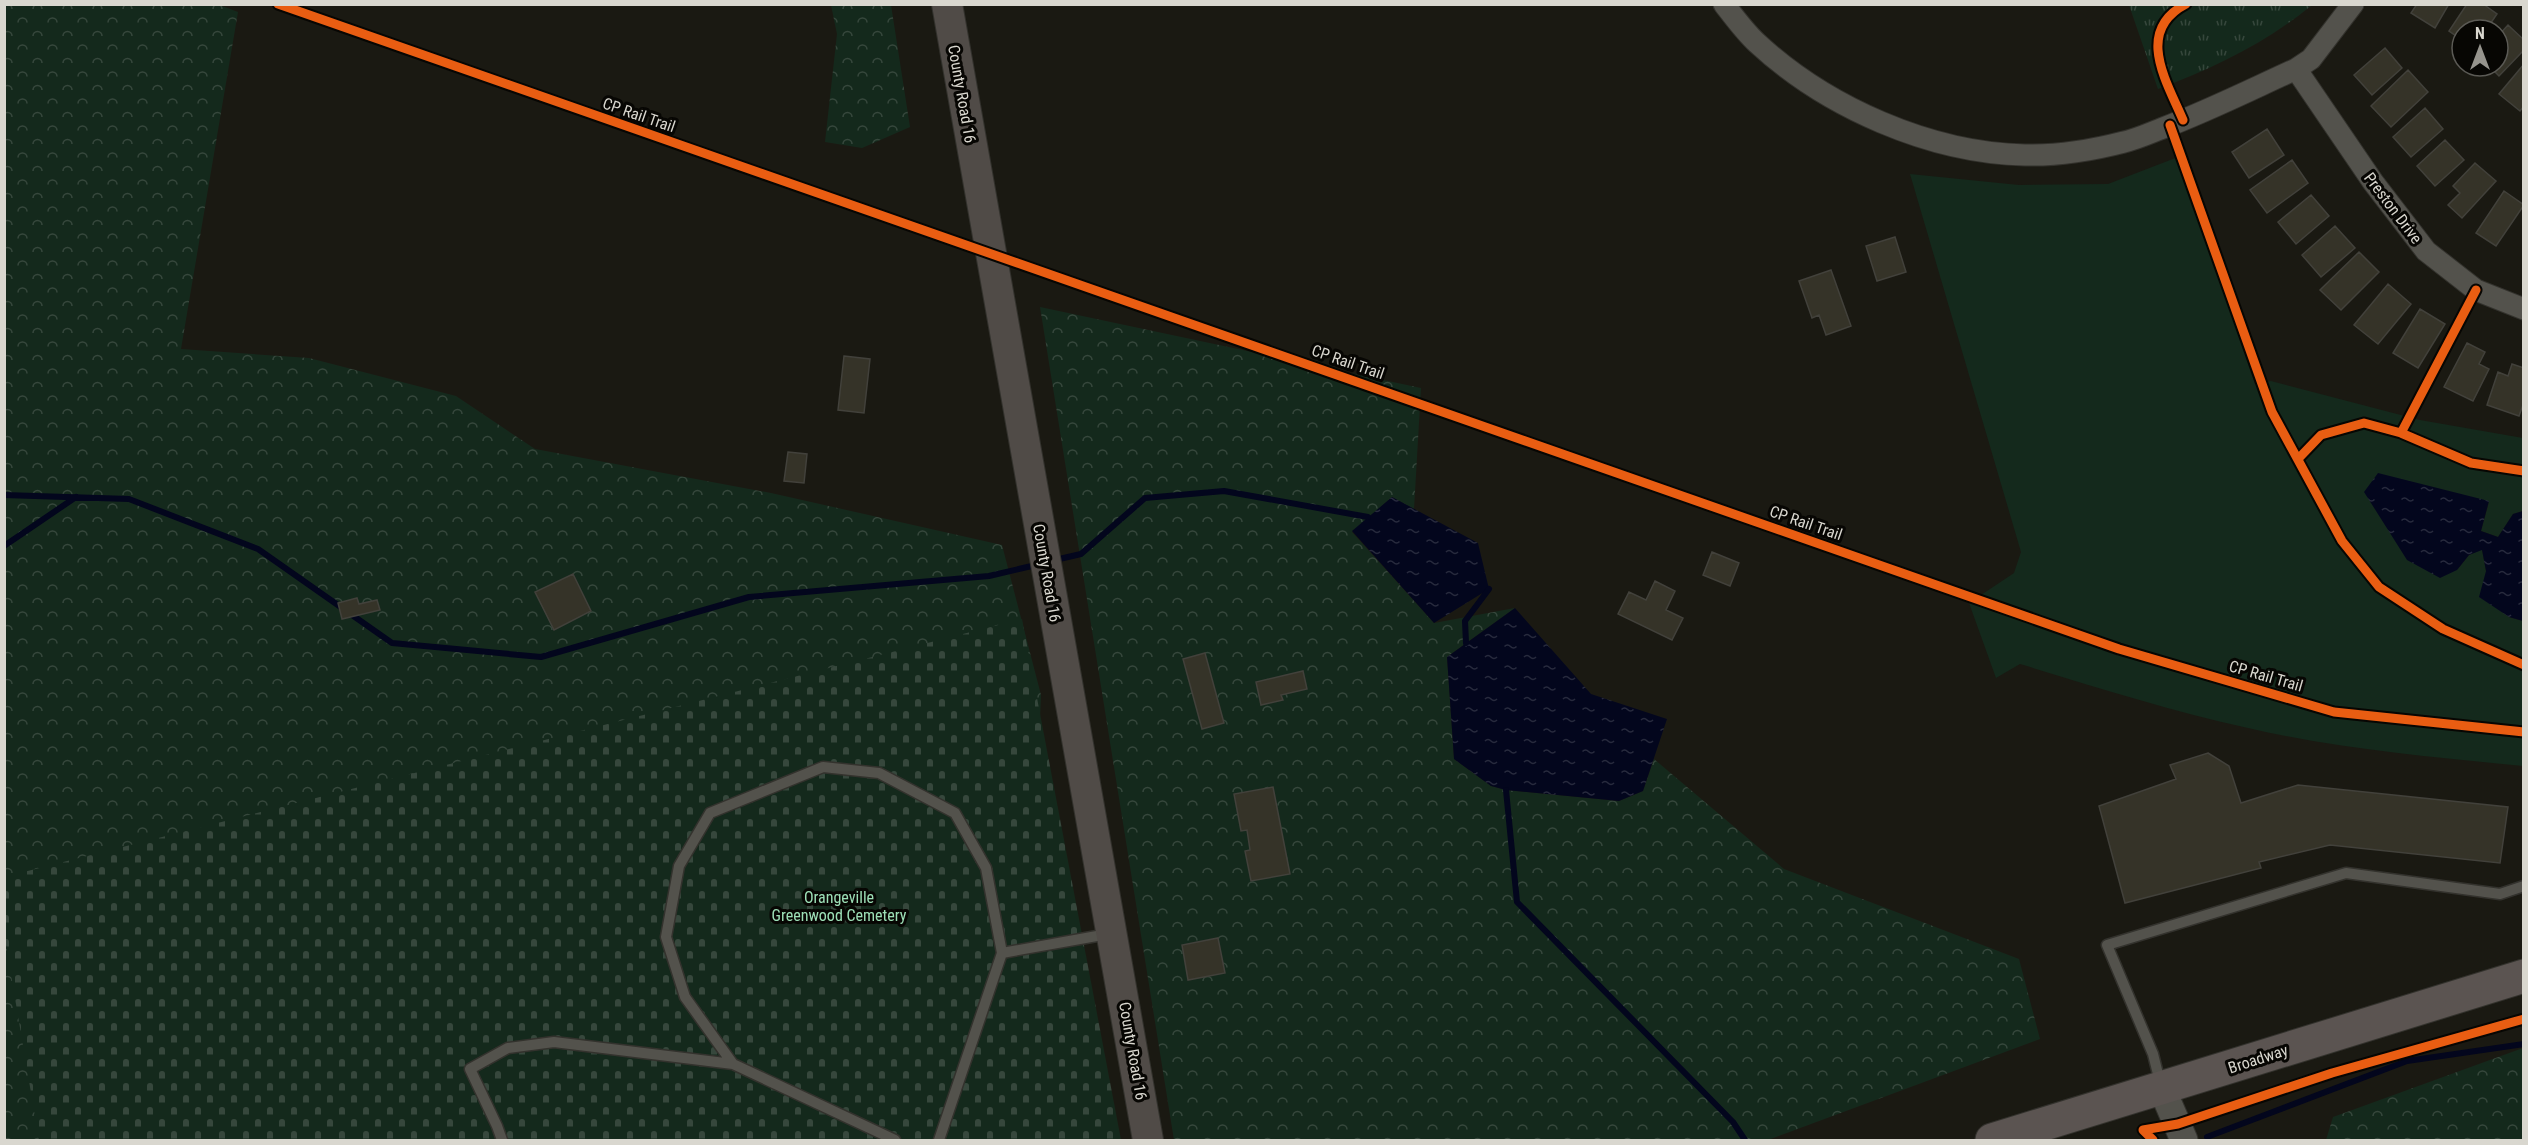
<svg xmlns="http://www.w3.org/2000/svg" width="2528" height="1145" viewBox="0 0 2528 1145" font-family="'Roboto Condensed',sans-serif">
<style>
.grass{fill:#14291c}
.forest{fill:url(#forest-crowns)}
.cemetery{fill:url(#cemetery-stones)}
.park{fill:url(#park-tufts)}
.water{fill:url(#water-ripples)}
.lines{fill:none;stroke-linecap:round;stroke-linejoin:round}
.stream{stroke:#03061d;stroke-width:6}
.building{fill:#353328;stroke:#42413b;stroke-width:1.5}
.service-casing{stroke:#33322d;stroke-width:13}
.minor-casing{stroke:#33322d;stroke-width:23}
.tertiary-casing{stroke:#33322d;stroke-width:29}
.secondary-casing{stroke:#33322d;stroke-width:32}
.primary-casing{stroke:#33322d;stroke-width:35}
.service{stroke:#53524c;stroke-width:10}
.minor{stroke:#53524c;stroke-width:21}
.tertiary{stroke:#53524c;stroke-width:27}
.secondary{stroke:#504b47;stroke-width:30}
.primary{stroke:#5b5451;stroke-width:33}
.cycleway-casing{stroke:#070603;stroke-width:13}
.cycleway{stroke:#e95d12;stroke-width:9}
.labels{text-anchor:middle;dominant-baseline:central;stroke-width:6;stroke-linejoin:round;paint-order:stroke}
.street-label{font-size:16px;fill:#d9d7cf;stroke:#070603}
.park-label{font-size:16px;fill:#9de0b7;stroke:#070603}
</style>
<defs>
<pattern id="forest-crowns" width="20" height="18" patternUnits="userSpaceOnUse" patternTransform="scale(1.5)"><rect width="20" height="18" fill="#14291c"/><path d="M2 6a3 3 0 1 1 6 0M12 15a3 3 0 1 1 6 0" fill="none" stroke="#36473c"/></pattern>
<pattern id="cemetery-stones" width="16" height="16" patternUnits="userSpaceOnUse" patternTransform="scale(1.5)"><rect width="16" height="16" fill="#14291c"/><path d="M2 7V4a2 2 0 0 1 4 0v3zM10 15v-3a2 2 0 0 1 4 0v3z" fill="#36473c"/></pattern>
<pattern id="park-tufts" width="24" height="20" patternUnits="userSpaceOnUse" patternTransform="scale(1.5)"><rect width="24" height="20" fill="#14291c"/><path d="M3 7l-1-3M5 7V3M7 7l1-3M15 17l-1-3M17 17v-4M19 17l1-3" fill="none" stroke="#36473c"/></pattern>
<pattern id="water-ripples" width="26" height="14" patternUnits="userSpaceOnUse" patternTransform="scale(1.5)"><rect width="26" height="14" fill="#03061d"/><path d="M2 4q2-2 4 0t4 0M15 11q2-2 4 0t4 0" fill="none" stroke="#272a3d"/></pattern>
</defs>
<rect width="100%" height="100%" fill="#1a1912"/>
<!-- grass -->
<path class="grass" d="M2178 157 2255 384 2271 381 2420 420 2523 438V511L2513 514 2498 537 2481 531 2489 502 2457 570 2469 555 2482 549 2486 571 2509 617 2523 621V766C2431 757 2339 749 2248 728 2171 711 2096 687 2020 664L1996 678 1969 603 2014 573 2021 552 1910 174 2019 185 2108 184Z"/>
<!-- forest -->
<path class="forest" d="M217 4 238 12 181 349 309 358 456 396 535 449 771 493 1002 545 1041 695 1033 890 491 1140H6L4 5Z
M831 5H891L910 127 862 148 825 142 837 34Z
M1040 307 1421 388 1414 509 1392 497 1352 532 1434 623 1515 608 1447 657 1454 759 1491 786 1506 790 1619 801 1643 791 1654 759 1784 869 2019 959 2040 1039 1768 1140H1174Z
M2523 1048V1140H2326L2333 1117Z"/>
<!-- cemetery -->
<path class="cemetery" d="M1022 619 1121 1140H39L5 939 4 877Z"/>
<!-- park -->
<path class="park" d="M2129 5V4L2312 5C2266 43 2214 68 2158 89Z"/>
<!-- water -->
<path class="water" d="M2378 473 2489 501 2481 531 2498 537 2513 514 2523 511V621L2509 617 2479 597 2486 571 2482 550 2469 555 2457 570 2440 578 2407 560 2364 492Z
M1392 497 1478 543 1489 589 1434 623 1352 531Z
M1515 608 1591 694 1667 719 1643 791 1619 801 1506 790 1491 786 1454 759 1447 657Z"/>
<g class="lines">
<!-- stream -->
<path class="stream" d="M4 495 129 499 258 549 392 643 541 657 749 597 989 576 1036 565
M4 546 76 497
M1055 560 1081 554 1145 498 1224 491 1368 517
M1466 643 1465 621 1489 589
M1506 790 1517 902 1733 1122 1745 1140
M2207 1137 2407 1061 2524 1044"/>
</g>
<!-- building -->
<path class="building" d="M2417 4H2449L2435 28 2411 13Z
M2467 4H2483L2497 14 2486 30H2462V40L2449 31Z
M2508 25 2524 40V50L2499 76 2489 66H2498V36Z
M2385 48 2402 68 2372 95 2354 75Z
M2524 64V106L2520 111 2499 94Z
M2408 70 2428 92 2391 127 2371 106Z
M2425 108 2443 129 2411 157 2393 137Z
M2267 129 2284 155 2249 178 2232 152Z
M2445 140 2464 160 2435 186 2417 166Z
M2292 160 2308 183 2267 213 2250 190Z
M2475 163 2496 181 2462 218 2448 205 2460 193 2453 186Z
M2504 191 2524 205 2496 246 2476 233Z
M2311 195 2329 216 2296 244 2278 222Z
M2335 226 2355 248 2321 277 2302 255Z
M1895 237 1906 272 1877 281 1866 246Z
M2359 252 2379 272 2341 310 2320 290Z
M1831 270 1851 326 1826 335 1819 315 1812 318 1799 281Z
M2388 284 2411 304 2378 344 2354 325Z
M2420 309 2445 324 2418 368 2393 353Z
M2467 343 2485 352 2479 364 2489 369 2473 401 2444 387Z
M844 356 870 359 864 413 838 410Z
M2512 364 2524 368V402L2519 416 2487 405 2498 372 2508 376Z
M788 452 807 454 804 483 784 481Z
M1712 552 1739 563 1730 586 1703 575Z
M573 574 591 611 554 630 535 592Z
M1655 581 1675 591 1666 610 1683 618 1672 640 1618 614 1629 592 1646 600Z
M357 598 359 604 377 600 380 610 342 619 338 603Z
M1205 653 1224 723 1202 729 1183 659Z
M1303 671 1307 689 1281 695 1283 700 1261 705 1256 682Z
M2208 753 2229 766 2241 803 2298 785 2508 807 2500 863 2330 845 2259 862 2261 868 2125 903 2099 806 2176 779 2170 765Z
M1273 787 1290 874 1251 881 1245 851 1250 850 1247 830 1241 831 1234 794Z
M1218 938 1225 973 1188 980 1182 945Z"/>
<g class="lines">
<!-- service casing -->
<g class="service-casing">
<path id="service" d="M1002 953 1108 934
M733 1064 685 997 666 937 679 866 710 813 823 767 879 773 955 813 986 868 1002 953 939 1140
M2161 1086 2153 1054 2107 945 2346 873 2500 894 2524 886
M502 1140 497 1126 470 1069 508 1048 554 1042 733 1064 895 1140"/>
</g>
<!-- minor casing -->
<g class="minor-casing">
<path id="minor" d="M1724 4C1734 17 1745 32 1757 43 1826 107 1930 153 2025 155 2058 156 2093 150 2124 142 2137 139 2150 133 2163 128 2208 111 2252 89 2296 69L2311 59 2353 4
M2296 69 2373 182 2426 251 2476 290 2524 309"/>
</g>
<!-- tertiary casing -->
<g class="tertiary-casing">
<path id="tertiary" d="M2162 1089 2184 1140"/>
</g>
<!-- secondary casing -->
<g class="secondary-casing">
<path id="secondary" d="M947 4 1148 1140"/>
</g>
<!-- primary casing -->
<g class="primary-casing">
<path id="primary" d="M1992 1140 2524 976"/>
</g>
<!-- service -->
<use href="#service" class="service"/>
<!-- minor -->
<use href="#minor" class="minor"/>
<!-- tertiary -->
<use href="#tertiary" class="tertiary"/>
<!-- secondary -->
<use href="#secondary" class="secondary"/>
<!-- primary -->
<use href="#primary" class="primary"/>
<!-- cycleway casing -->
<g class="cycleway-casing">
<path id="cycleway" d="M278 4 2119 649 2334 712 2524 732
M2183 120C2167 82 2134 31 2186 4
M2170 125 2272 412 2342 541 2379 587 2443 629 2524 665
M2401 433 2476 290
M2298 459 2321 435 2364 423 2401 433 2471 463 2524 471
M2153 1140 2143 1130 2178 1124 2332 1073 2524 1019"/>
</g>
<!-- cycleway -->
<use href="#cycleway" class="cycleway"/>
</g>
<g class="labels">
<!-- street labels -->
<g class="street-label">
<text transform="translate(962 94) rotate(80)">County Road 16</text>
<text transform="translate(639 115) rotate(19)">CP Rail Trail</text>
<text transform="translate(2393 208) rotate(53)">Preston Drive</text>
<text transform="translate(1348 362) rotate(19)">CP Rail Trail</text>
<text transform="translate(1806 523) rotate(19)">CP Rail Trail</text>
<text transform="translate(1047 573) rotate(80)">County Road 16</text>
<text transform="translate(2266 676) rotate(16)">CP Rail Trail</text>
<text transform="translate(1133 1051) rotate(80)">County Road 16</text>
<text transform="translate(2258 1059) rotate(-18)">Broadway</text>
</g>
<!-- park labels -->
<g class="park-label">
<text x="839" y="897">Orangeville<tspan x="839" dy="18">Greenwood Cemetery</tspan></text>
</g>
</g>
<!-- border -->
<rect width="2528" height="1145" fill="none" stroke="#d9d7cf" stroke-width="12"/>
<!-- north arrow -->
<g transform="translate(2480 48)"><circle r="28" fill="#070603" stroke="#5b5a55" stroke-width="1.5"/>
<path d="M0-4.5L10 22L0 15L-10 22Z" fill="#96948d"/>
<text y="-9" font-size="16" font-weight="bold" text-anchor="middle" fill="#d9d7cf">N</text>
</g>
</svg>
